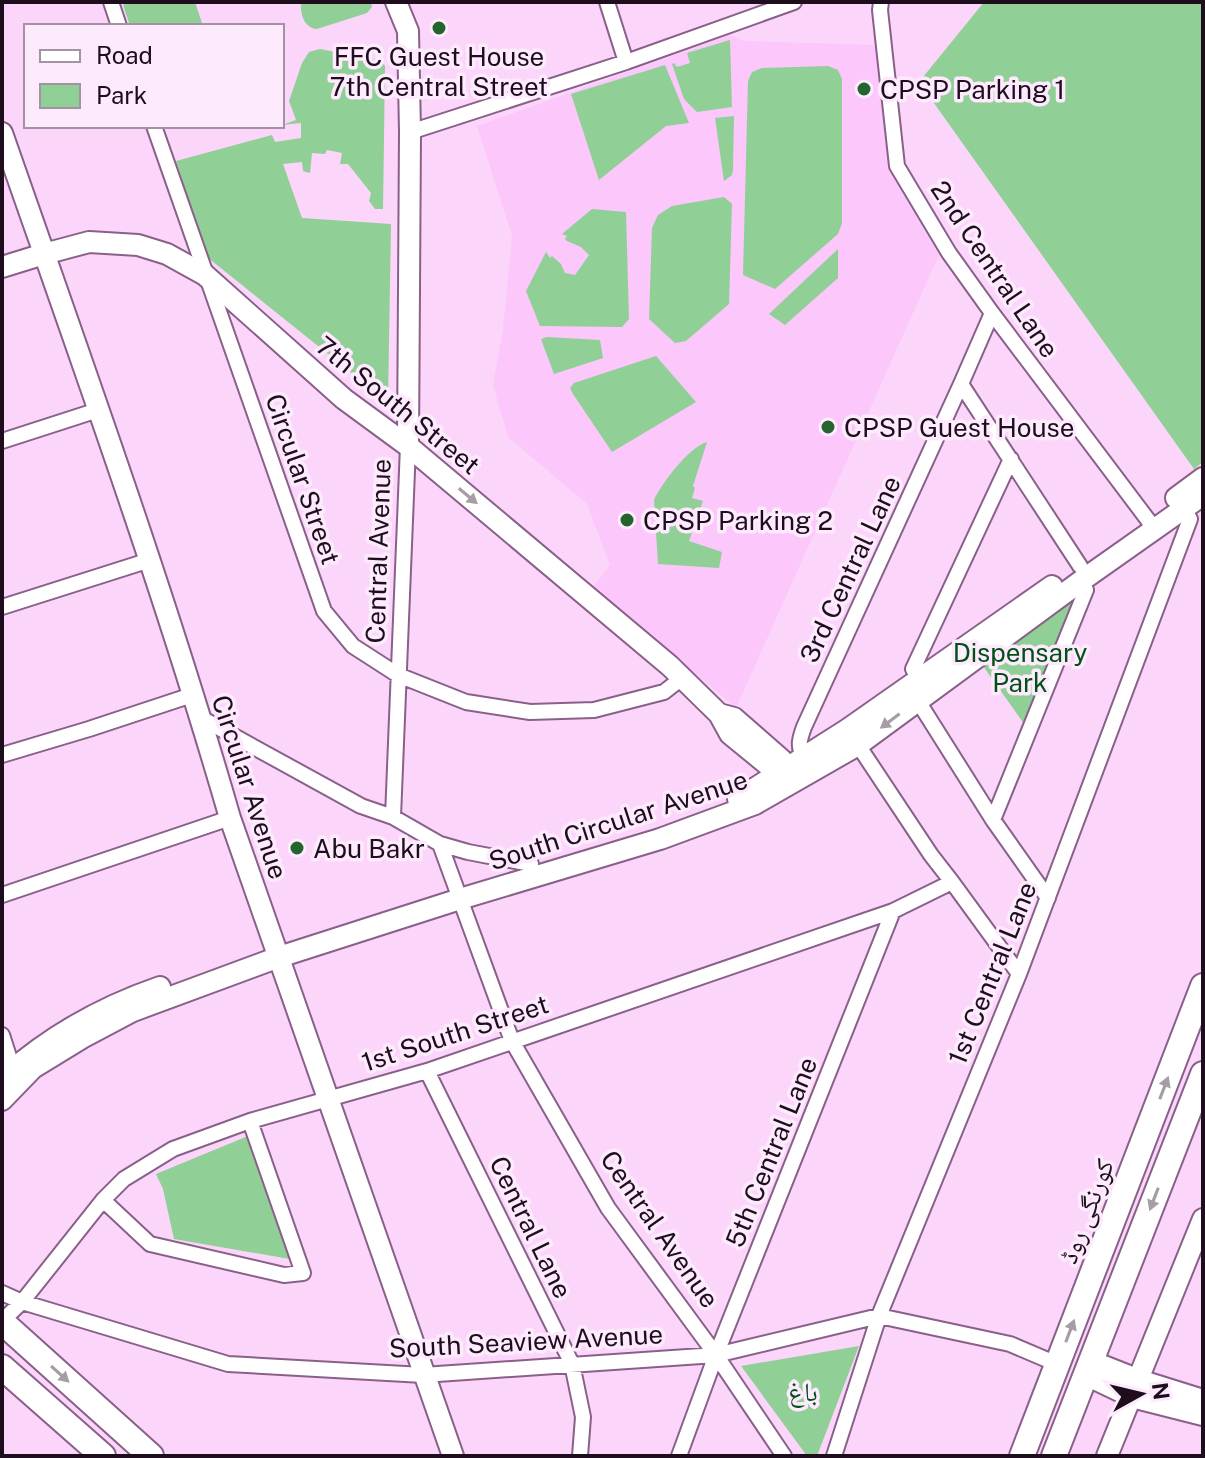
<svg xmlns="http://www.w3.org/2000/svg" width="1205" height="1458" viewBox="0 0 1205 1458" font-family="'Public Sans','Noto Naskh Arabic',sans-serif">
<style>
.built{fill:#fcc7fb}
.green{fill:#90cf96}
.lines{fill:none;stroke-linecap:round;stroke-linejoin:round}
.street-casing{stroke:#896089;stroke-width:18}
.secondary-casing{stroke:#896089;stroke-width:24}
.primary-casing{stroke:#896089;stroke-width:28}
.street{stroke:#fff;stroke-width:14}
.secondary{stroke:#fff;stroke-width:20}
.primary{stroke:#fff;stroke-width:24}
.oneway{fill:#a59ea5}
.poi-dot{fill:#24652f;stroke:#fdeafc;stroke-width:3}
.labels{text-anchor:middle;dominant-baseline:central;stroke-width:7;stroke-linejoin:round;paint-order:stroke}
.poi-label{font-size:26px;fill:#1d0d1d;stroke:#fdeafc;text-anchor:start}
.street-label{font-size:26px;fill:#1d0d1d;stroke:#fdeafc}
.park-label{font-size:26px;fill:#005017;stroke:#fdeafc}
</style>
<rect width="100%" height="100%" fill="#fbd6fa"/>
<!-- built -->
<path class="built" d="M731 35 744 41 876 45 888 169 939 255 736 708 593 587 610 565 587 504 508 437 493 385 503 329 512 236 477 126Z"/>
<!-- green -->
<path class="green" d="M130 2H195L203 26H130L123 5Z
M301 2H371L372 7 367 13 317 29C304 28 300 14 301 2Z
M984 2H1203V462L1194 469 919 82Z
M730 40 732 107 697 112 684 99 672 64 674 63 677 67 690 63 687 53Z
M320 49 381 61 385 66 383 209H375L369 201 371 193 348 164H340L342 153 327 150 325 154 312 153 310 173 303 171 302 162 283 164 302 218 391 224 388 402 207 257 176 161 272 135 275 142 301 138V123L282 125 296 120 289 101 302 63 309 52Z
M665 65 689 123 666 126 599 180 571 94Z
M828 66 838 70 842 79V223L838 234 775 289 743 275 748 81 752 72 762 68Z
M734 116 733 169 732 175 724 181 715 118Z
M724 197 732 204 729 304 686 341 675 343 649 319 652 228 658 215 672 206Z
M592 209 626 212 629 319 622 327 540 326 526 291 546 252 550 258 552 256 561 264 565 273 575 275 589 255 581 247 567 241 565 239 567 236 562 234Z
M838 249V278L785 325 769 314Z
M547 337 600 340 603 358 554 374 541 339Z
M656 356 696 402 612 452 573 394 570 388 574 383Z
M707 442 693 486 695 488 692 498 703 501 689 541 722 552 719 568 658 564 654 500C662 483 689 447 707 442Z
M1084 590 1027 728 978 659Z
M248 1136 290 1259 174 1239 163 1189 156 1174Z
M859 1346 817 1456H807L741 1366Z"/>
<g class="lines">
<!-- street casing -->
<g class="street-casing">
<path id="street" d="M111 2 119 26
M607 2 626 62
M881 2 880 10 897 166 949 253 992 313 1148 520 1153 530
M154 126 324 611 353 646 398 675 466 702 530 712 594 710 664 692 682 678
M410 132 626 62 794 2
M961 384 1080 566
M2 441 98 410
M2 607 150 560
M920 680 913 669 1011 459
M918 701 993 820 1048 898
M201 718 361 806 393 817 440 844 468 852 531 864
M858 745 931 855 952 882 1019 974
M2 755 89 729 192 695
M804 758C797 746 800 738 804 727L961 384 992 313
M393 817 408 446
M993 820 1086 590 1081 581
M440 844 512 1041 608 1208 716 1355 784 1456
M2 895 230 818
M2 1035 13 1069
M427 1071 572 1364 583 1417 580 1456
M103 1200 150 1244 284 1275 303 1273 250 1121
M2 1293 22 1302 103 1200 124 1179 173 1149 250 1121 427 1071 893 911 952 882
M2 1321 22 1302 228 1364 423 1375 716 1355 879 1316 1010 1344 1057 1364
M679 1456 716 1355 893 911
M834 1456 879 1316 1019 974 1190 519 1184 508"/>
</g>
<!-- secondary casing -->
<g class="secondary-casing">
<path id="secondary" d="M396 2 408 31 410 132 408 446
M2 133C81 360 163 586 230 818L453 1456
M2 267 44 254 89 242 138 245 167 254 205 275 344 399 408 446 670 666 719 714 730 734 779 774
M1176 498 1203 478
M719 714 734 718 782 760
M738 799 848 729 1052 586
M2 1079C47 1038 102 1007 160 987
M2 1100 33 1068 82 1038 133 1011 279 957 460 899 660 839 755 804 858 745 1081 581 1203 495
M1091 1361 1139 1380 1203 1400
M1086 1375 1132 1397 1203 1415
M1107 1456 1203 1219"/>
</g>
<!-- primary casing -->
<g class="primary-casing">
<path id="primary" d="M2 1322 151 1456
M2 1367 103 1456
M1022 1456 1203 986
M1054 1456 1203 1074"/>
</g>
<!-- street -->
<use href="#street" class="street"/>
<!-- secondary -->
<use href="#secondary" class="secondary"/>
<!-- primary -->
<use href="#primary" class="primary"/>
</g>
<!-- one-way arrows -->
<defs><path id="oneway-solid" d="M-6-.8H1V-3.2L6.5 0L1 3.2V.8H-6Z" transform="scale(2)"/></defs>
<g class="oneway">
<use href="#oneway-solid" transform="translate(468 496) rotate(40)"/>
<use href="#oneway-solid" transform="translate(890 721) rotate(143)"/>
<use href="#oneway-solid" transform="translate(1164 1088) rotate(-69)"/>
<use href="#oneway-solid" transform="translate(1154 1199) rotate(111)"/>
<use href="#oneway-solid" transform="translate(1070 1331) rotate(-69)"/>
<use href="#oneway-solid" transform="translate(60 1374) rotate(42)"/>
</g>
<!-- markers -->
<g class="poi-dot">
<circle cx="439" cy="28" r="8"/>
<circle cx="864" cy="89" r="8"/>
<circle cx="828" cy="427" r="8"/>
<circle cx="627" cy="520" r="8"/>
<circle cx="297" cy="848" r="8"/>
</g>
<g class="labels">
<!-- poi labels -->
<g class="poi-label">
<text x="439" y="56" text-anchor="middle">FFC Guest House<tspan x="439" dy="30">7th Central Street</tspan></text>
<text x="880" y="89">CPSP Parking 1</text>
<text x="844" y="427">CPSP Guest House</text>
<text x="643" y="520">CPSP Parking 2</text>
<text x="313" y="848">Abu Bakr</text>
</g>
<!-- street labels -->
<g class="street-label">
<text transform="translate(995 269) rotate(56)">2nd Central Lane</text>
<text transform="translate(398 405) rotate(39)">7th South Street</text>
<text transform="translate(303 479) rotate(71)">Circular Street</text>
<text transform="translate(378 551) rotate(-88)">Central Avenue</text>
<text transform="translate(850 569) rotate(-65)">3rd Central Lane</text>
<text transform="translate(250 787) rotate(72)">Circular Avenue</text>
<text transform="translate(618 820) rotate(-18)">South Circular Avenue</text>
<text transform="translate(992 973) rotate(-68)">1st Central Lane</text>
<text transform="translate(455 1033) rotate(-18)">1st South Street</text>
<text transform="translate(771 1152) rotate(-68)">5th Central Lane</text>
<text transform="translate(1086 1211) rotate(-69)">کورنگی روڈ</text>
<text transform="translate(531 1227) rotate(64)">Central Lane</text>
<text transform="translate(660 1229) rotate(55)">Central Avenue</text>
<text transform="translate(526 1341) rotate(-3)">South Seaview Avenue</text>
</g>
<!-- park labels -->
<g class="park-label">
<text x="1020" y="652">Dispensary<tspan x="1020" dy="30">Park</tspan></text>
<text x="803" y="1391">باغ</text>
</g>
</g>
<!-- border -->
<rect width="1205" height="1458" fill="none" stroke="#1d0d1d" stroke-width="8"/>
<!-- legend -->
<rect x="24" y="24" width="260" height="104" fill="#fdeafc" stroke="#a392a3" stroke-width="2"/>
<rect x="40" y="50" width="40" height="12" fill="#ffffff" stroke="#a392a3" stroke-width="2"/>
<text x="96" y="64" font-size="24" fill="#1d0d1d">Road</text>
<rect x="40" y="84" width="40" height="24" fill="#90cf96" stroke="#a392a3" stroke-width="2"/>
<text x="96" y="104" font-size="24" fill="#1d0d1d">Park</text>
<!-- north arrow -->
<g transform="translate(1141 1394) rotate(82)" stroke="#fdeafc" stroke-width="6" paint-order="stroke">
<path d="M0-6L14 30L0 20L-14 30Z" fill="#1d0d1d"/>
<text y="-12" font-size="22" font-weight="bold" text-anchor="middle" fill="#1d0d1d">N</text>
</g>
</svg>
